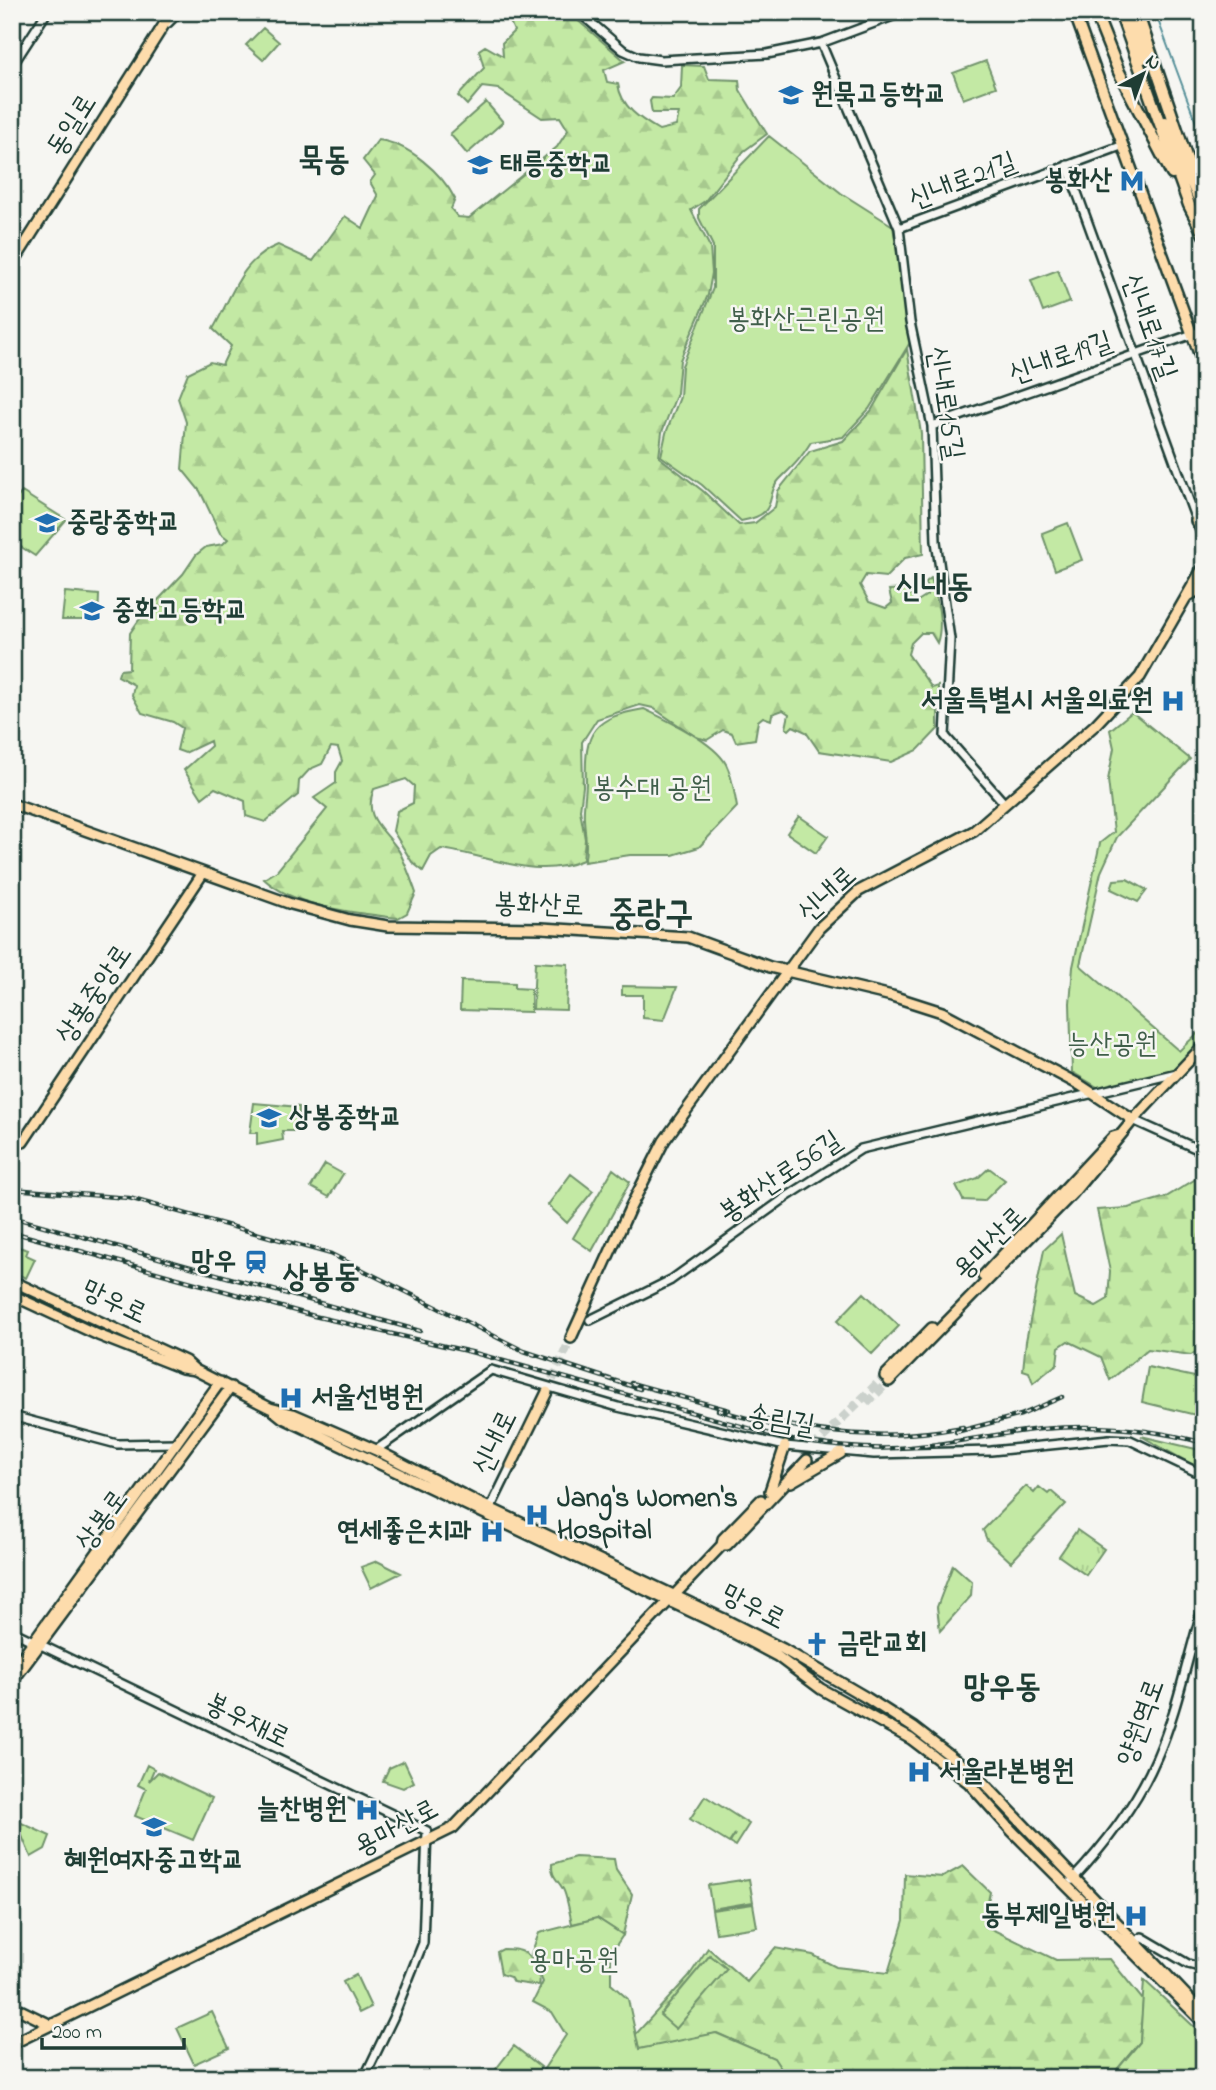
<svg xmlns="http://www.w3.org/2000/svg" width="1216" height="2090" viewBox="0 0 1216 2090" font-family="'Indie Flower','Poor Story',sans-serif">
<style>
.grass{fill:url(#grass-tufts);stroke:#71936c;stroke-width:2}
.forest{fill:url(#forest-firs);stroke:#71936c;stroke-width:2}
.park{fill:#c3e9a4;stroke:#71936c;stroke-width:2}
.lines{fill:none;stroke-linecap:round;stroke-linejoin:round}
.stream{stroke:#579099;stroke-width:2}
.major-tunnel{stroke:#cbd1cc;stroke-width:9;stroke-dasharray:9 4.5;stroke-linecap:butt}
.minor-casing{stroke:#1f3d34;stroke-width:12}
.major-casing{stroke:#1f3d34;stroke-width:14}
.highway-casing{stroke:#1f3d34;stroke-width:15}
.minor{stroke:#f6f6f2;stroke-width:7}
.major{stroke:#fddcac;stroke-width:9}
.highway{stroke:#fddcac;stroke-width:10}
.rail-casing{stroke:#1f3d34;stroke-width:4.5}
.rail{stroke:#f6f6f2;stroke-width:2;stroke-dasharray:5;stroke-linecap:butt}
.labels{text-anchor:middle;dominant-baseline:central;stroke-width:5;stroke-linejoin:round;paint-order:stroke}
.poi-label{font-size:28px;font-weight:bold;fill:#1f3d34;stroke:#f6f6f2;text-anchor:start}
.street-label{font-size:28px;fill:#1f3d34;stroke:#f6f6f2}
.park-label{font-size:28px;fill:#405f4a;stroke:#f6f6f2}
.quarter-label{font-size:32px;font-weight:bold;fill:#1f3d34;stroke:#f6f6f2}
.district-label{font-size:35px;font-weight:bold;fill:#1f3d34;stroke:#f6f6f2}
</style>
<defs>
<pattern id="grass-tufts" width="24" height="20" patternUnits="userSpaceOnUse" patternTransform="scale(1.75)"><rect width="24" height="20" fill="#c3e9a4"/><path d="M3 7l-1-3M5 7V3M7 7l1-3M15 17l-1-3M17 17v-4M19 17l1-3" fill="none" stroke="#a7c98e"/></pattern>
<pattern id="forest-firs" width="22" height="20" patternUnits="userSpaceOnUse" patternTransform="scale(1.75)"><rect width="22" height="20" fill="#c3e9a4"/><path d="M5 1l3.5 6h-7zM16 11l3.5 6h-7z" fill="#a7c98e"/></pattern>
</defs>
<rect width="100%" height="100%" fill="#f6f6f2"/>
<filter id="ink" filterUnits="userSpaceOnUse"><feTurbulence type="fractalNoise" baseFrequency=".0143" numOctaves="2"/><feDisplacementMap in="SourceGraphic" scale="14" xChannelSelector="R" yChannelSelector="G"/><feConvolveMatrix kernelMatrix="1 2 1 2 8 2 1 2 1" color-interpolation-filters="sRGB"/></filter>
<g filter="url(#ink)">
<!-- grass -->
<path class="grass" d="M1077 1530 1104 1549 1086 1575 1059 1556Z"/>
<!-- forest -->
<path class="forest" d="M506 12 533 15 568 12 625 61 604 70 607 82 618 84C621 107 640 119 659 130L676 126 679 113H652L650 101 652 98 673 99 681 88 682 65 704 66 709 79 739 80 740 90 767 134 744 151 705 201 691 210 710 247 712 273 708 295 680 360 677 393 662 432 659 457 703 491 739 525 755 523 775 507 778 491 810 451 843 441 871 411 907 349 921 433 923 554 905 558 886 577 866 575 860 585 869 602 886 608 892 603 889 590 907 589 916 602 927 595 926 582 931 578C937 598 944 623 937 643L931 633H921L911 643 908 654 932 688 938 686V729L918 750 891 762 819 751 806 732 793 726 789 730 786 728 789 714 783 710 772 714 771 720 763 717 758 721 755 739 736 742 732 733 723 730 707 740 696 737 653 708 640 705 597 719 582 742 583 786 580 810 585 839 583 860C535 881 489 855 441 849L431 856 423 871 412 862 393 831 397 811 413 803 414 786 406 779 374 789C362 819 385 829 399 851 406 864 411 879 416 893L407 913 398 918C358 913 295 908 264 879L277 871 327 809 314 798 336 783V772L342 761 338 748 331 747 322 764 310 769 299 781 298 795 265 822 246 816 245 801 215 788 202 798 184 770 211 746 210 741 185 753 177 750 182 728 173 722 142 713 132 695 134 685 118 676 120 670 129 669 130 633 139 620 183 574 196 555 206 547 223 544 228 539 220 533 200 491 182 469 186 422 178 398 188 373 210 362 222 365 231 346 213 329C232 297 240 260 278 245L313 261 345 216 363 228 378 196 370 182 375 175 363 160 378 140C408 143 442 173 455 199L451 209 458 217 469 218 557 147 568 130 560 117 542 118 498 89 482 87 467 105 458 96 484 68 479 50 485 46 503 56 502 43 514 31Z
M1204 1174V1346L1191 1355 1148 1349 1110 1380 1101 1357 1068 1341 1059 1347 1057 1364 1033 1383 1029 1372 1023 1370 1026 1341 1044 1250 1061 1234 1075 1296 1096 1306 1108 1299 1110 1271 1097 1210 1128 1208 1166 1197Z
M575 1857 614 1859 616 1870 632 1894 623 1935 597 1918 572 1924C570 1915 567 1896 563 1889 557 1879 551 1876 552 1864Z
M963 1866 990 1892 983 1925 1056 1960 1110 1959 1143 2000 1140 2042 1110 2078H787L773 2058 717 2033 639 2050 635 2035 689 1976 708 1948 747 1982 775 1948 813 1955 836 1967 888 1973 904 1920 905 1874 943 1877Z
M503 1949C509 1949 516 1949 521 1951 532 1954 542 1976 539 1986L513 1982 510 1977 501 1974 497 1952Z"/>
<!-- park -->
<path class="park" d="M263 28 279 42 263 60 246 45Z
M986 61 996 87 963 99 953 73Z
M486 102 503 122 467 154 450 134Z
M769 136 841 193 893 226 911 341 869 409 843 437 811 442C799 461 794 465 779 480 764 496 781 514 741 521L702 485 661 456 666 433 680 397 682 366 713 288V246L699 218V209Z
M1058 270 1070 302 1043 312 1031 280Z
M22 492 66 520 35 556 12 541V504Z
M1068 523 1082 560 1055 570 1042 533Z
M65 592 99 595 98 620H62Z
M644 709C667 720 714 742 726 764 733 778 734 792 737 807L699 847 673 855H630L584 862C588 847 585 835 584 819 583 806 586 794 586 781 584 731 594 717 644 709Z
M1132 712 1190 759 1117 837 1101 872 1080 965 1179 1051 1204 1027V1038L1173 1070 1099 1088 1072 1072 1070 1003 1073 967 1100 843 1114 832 1108 780 1114 748 1110 730Z
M799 816 828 836 816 853 787 833Z
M1127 879 1147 890 1138 902 1111 889 1114 880Z
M535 962 568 964 566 1010 533 1009Z
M461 981 515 983V988L531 989V1012L460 1010Z
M622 986 673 987H677L664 1020 643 1018V995H622Z
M254 1103 299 1107V1126L295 1131H282L283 1140 257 1145V1133H250Z
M325 1164 343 1174 329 1197 311 1187Z
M989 1168 1005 1180 984 1201 963 1200 956 1186 978 1178Z
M613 1169 630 1182 592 1251 573 1238Z
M571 1174 593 1191 567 1223 548 1205Z
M12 1245 28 1250 26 1255 35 1259 26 1278 12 1272Z
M864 1293 899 1326 872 1354 837 1321Z
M1148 1367 1204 1379V1417L1142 1402Z
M1141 1436 1200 1450 1195 1466Z
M1026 1486 1034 1493 1039 1487 1048 1494 1051 1491 1066 1504 1011 1562 987 1540 983 1530Z
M377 1561 401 1573 371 1588 361 1567Z
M953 1565 972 1582 971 1596 940 1631 937 1607Z
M404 1761 414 1782 403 1788 383 1781 389 1768Z
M147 1765 154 1769 149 1781 158 1772 212 1798 193 1840 135 1816 146 1789 138 1785Z
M705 1796 749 1824 735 1846 730 1843 735 1834 729 1843 690 1819Z
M15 1820 50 1836 45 1849 31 1857Z
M749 1879 753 1902 712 1909 708 1885Z
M753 1904 757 1927 716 1933 712 1910Z
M597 1918 623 1935 611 1953V1984L628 1999 639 2049 716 2033 774 2058 787 2078H538L566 2035 552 2012 533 2002 543 1982 531 1954 539 1933Z
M710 1955 727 1969 676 2029 660 2015Z
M356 1975 371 2007 359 2013 343 1982Z
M1144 1980 1204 2036V2078H1110L1140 2042Z
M212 2012 229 2048 194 2064 177 2028Z
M514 2046 541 2067 533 2078H508L496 2069Z"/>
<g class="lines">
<!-- stream -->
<path class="stream" d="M1155 12 1204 144"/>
<!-- major-tunnel -->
<path class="major-tunnel" d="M12 1159 23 1142
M547 1392 571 1338
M867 1403 889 1381
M803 1457 885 1376"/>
<!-- minor casing -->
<g class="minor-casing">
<path id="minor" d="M579 12 623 50 639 57 661 60 767 54 821 43 904 12
M168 23 179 12
M821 43 899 228 910 322 932 426 936 541 950 639 945 736 1005 804
M12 66 47 12
M1067 165 1204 542
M899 228 1121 146
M932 426 1204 330
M1133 1120 1204 1152
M590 1320 671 1280 788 1196 861 1149 1177 1073
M12 1416 117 1444 177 1443
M376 1450 491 1370 618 1407 785 1446 874 1454 991 1451 1109 1439 1130 1440 1195 1471 1204 1472
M489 1511 511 1466
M12 1631 427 1831 423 1943 393 2018 364 2078
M1072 1880C1105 1845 1138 1802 1157 1757 1178 1709 1188 1654 1204 1604
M1133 1943 1142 1937 1188 1964 1204 1968"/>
</g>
<!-- major casing -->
<g class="major-casing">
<path id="major" d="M1074 12 1204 367
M12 265 172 12
M1196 521 1204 532
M1188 596 1204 587
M12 804 291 904 350 920 388 926 542 928 688 937 770 967 892 996 942 1012 1080 1085 1133 1120
M23 1142 203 873
M983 1276 1113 1137 1120 1135
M12 1281 185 1361 195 1370
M12 1295 98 1335 182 1368 195 1370 270 1408 293 1414 376 1450 477 1502 722 1618 783 1649 867 1698 914 1728 979 1778 1204 2014
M571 1338 630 1208 664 1141 819 928 859 891 974 831 1095 725 1140 677 1204 566
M885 1376 932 1328
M889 1381 1073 1193 1133 1120 1204 1045
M273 1410 283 1418 711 1621 777 1656 821 1689 911 1739 969 1783 1012 1831 1204 2023
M511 1466 547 1392
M791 1482 841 1453
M770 1491 785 1446
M722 1545 723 1539 761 1500
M12 1671 220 1382
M12 1682 231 1387
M12 2006 51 2025
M12 2044 453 1828 722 1545H727L807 1460"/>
</g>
<!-- highway casing -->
<g class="highway-casing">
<path id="highway" d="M1095 12 1119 72 1172 174
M1120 12 1189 205 1204 235
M1127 12 1143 58
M1137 12 1192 174
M1165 122 1204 211"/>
</g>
<!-- minor -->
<use href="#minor" class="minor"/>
<!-- major -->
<use href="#major" class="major"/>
<!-- highway -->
<use href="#highway" class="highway"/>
<!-- rail casing -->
<g class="rail-casing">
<path id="rail" d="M12 1189 129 1198 331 1254 524 1351 640 1389
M12 1217 420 1331
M12 1232 314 1316 471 1352 792 1440C827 1445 863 1450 898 1448 946 1445 993 1434 1041 1429 1096 1424 1150 1428 1204 1443
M631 1383 729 1410
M718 1410 772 1425
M762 1419C829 1436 896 1440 963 1427
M956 1432 1021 1415 1062 1397"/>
</g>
<!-- rail -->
<use href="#rail" class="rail"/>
</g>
</g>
<!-- icons -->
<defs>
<g id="school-bare" transform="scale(1.89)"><path d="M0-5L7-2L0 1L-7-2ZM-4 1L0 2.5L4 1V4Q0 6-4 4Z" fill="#1f6fb2" stroke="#f6f6f2" stroke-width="2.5" paint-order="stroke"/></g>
<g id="metro-bare" transform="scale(1.89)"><path d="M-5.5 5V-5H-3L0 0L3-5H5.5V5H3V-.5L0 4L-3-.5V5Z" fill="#1f6fb2" stroke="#f6f6f2" stroke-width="2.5" paint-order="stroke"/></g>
<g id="hospital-bare" transform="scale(1.89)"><path d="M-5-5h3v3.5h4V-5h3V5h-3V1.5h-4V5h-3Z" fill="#1f6fb2" stroke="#f6f6f2" stroke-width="2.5" paint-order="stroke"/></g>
<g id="station-bare" transform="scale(1.89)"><path d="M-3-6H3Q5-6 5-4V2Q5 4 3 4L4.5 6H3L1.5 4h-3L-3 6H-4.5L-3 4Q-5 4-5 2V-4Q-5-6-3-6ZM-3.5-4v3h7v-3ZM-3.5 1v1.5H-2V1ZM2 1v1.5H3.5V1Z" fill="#1f6fb2" stroke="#f6f6f2" stroke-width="2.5" paint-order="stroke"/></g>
<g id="church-bare" transform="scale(1.89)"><path d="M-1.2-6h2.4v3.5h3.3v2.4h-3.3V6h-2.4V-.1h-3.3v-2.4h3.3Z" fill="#1f6fb2" stroke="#f6f6f2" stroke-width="2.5" paint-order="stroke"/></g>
</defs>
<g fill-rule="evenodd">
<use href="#school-bare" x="791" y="95"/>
<use href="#school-bare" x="480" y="165"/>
<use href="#metro-bare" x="1132" y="181"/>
<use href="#school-bare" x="47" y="523"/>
<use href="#school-bare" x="92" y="611"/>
<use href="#hospital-bare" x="1173" y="701"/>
<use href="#school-bare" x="269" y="1118"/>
<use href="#station-bare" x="256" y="1262"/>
<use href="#hospital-bare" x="291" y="1398"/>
<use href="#hospital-bare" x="537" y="1515"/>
<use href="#hospital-bare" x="492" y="1532"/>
<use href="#church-bare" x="817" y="1644"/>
<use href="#hospital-bare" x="919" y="1772"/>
<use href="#hospital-bare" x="367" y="1810"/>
<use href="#school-bare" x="154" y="1827"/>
<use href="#hospital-bare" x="1136" y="1916"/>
</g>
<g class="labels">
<!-- poi labels -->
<g class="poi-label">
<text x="811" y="95">원묵고등학교</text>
<text x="500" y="165">태릉중학교</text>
<text x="1112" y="181" text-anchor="end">봉화산</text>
<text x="67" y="523">중랑중학교</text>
<text x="112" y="611">중화고등학교</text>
<text x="1153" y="701" text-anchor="end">서울특별시 서울의료원</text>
<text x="289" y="1118">상봉중학교</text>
<text x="236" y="1262" text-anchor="end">망우</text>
<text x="311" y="1398">서울선병원</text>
<text x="557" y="1499">Jang's Women's<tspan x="557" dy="32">Hospital</tspan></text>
<text x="472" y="1532" text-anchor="end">연세좋은치과</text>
<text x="837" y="1644">금란교회</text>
<text x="939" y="1772">서울라본병원</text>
<text x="347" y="1810" text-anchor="end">늘찬병원</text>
<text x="154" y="1861" text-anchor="middle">혜원여자중고학교</text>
<text x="1116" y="1916" text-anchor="end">동부제일병원</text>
</g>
<!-- street labels -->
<g class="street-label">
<text transform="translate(73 126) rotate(-58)">동일로</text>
<text transform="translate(963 182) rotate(-21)">신내로21길</text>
<text transform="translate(1148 327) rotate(70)">신내로17길</text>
<text transform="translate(1061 359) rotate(-19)">신내로19길</text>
<text transform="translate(944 403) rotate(81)">신내로15길</text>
<text transform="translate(828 895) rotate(-42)">신내로</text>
<text transform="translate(539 906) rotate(2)">봉화산로</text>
<text transform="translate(95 995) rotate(-56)">상봉중앙로</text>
<text transform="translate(781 1178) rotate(-34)">봉화산로56길</text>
<text transform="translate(991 1244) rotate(-45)">용마산로</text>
<text transform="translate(114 1303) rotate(25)">망우로</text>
<text transform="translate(781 1422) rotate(10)">송림길</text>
<text transform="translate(496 1443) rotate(-64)">신내로</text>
<text transform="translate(103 1521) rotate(-54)">상봉로</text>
<text transform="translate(753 1608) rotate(27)">망우로</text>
<text transform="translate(247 1722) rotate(26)">봉우재로</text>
<text transform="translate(1142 1723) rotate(-70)">양원역로</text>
<text transform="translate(397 1829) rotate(-28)">용마산로</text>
</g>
<!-- park labels -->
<g class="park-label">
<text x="806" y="320">봉화산근린공원</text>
<text x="652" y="789">봉수대 공원</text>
<text x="1112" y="1045">능산공원</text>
<text x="574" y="1961">용마공원</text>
</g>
<!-- quarter labels -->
<g class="quarter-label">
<text x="324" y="161">묵동</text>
<text x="934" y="588">신내동</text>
<text x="321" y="1278">상봉동</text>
<text x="1002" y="1688">망우동</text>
</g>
<!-- district labels -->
<g class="district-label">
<text x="651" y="915">중랑구</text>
</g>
</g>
<!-- margin -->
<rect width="1216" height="2090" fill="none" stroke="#f6f6f2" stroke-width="42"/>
<rect x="21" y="21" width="1174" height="2048" fill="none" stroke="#1f3d34" stroke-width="2.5" filter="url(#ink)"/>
<!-- north arrow -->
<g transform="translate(1143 74) rotate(41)" stroke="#f6f6f2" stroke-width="5" paint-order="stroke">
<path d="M0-5L12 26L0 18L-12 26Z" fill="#1f3d34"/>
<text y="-10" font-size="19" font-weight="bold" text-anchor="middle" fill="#1f3d34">N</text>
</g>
<!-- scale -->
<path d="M42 2038v10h142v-10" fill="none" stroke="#1f3d34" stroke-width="3.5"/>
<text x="52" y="2038" font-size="21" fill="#1f3d34" stroke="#f6f6f2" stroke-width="5" paint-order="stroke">200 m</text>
</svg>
